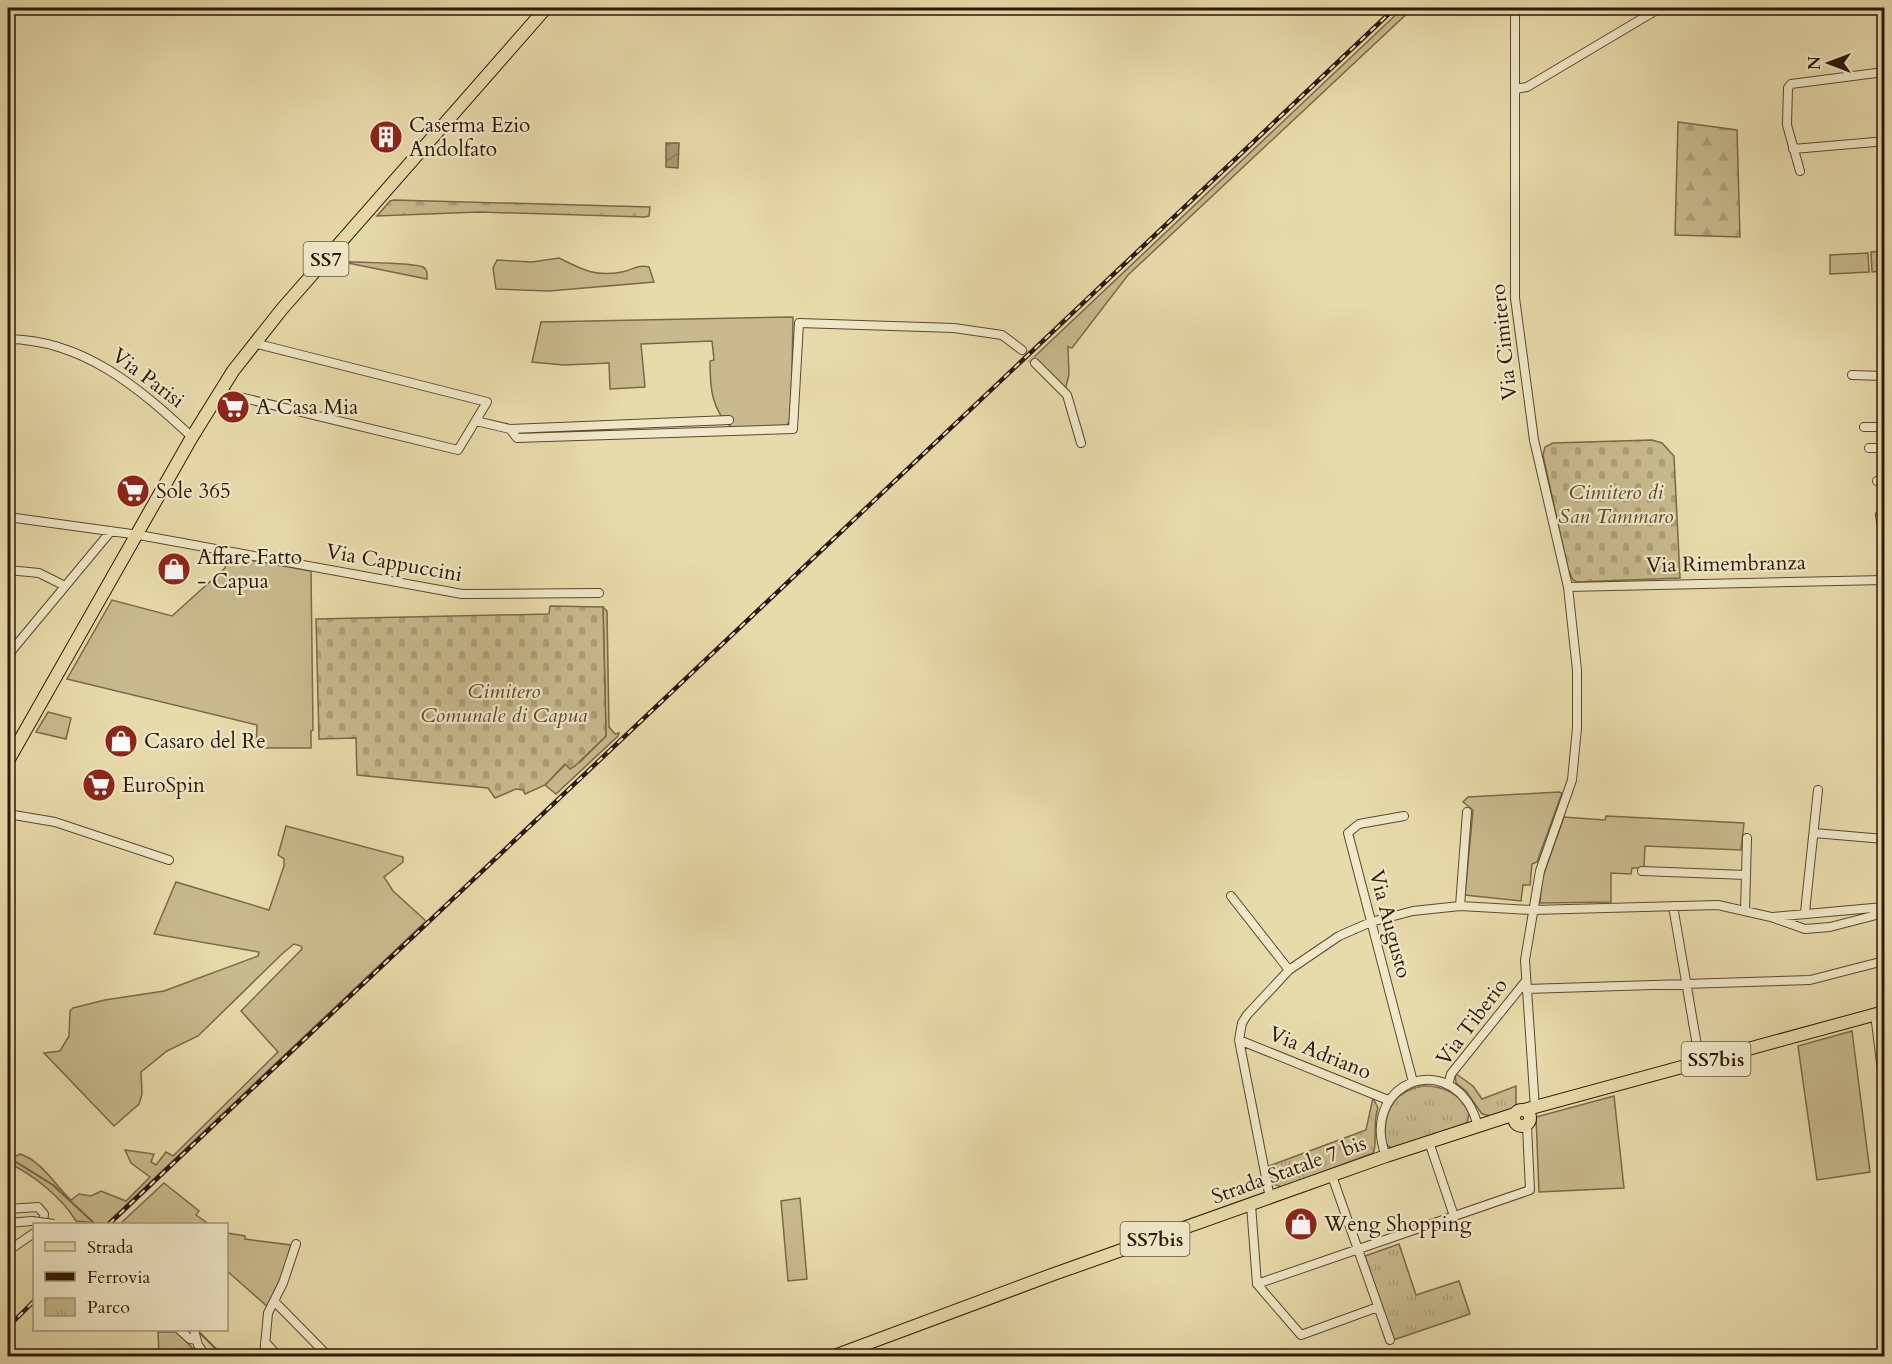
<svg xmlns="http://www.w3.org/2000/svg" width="1892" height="1364" viewBox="0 0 1892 1364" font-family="Cardo,serif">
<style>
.green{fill:#c8ba8e;stroke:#7a6948;stroke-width:1.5}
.forest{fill:url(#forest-firs);stroke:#7a6948;stroke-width:1.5}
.cemetery{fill:url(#cemetery-stones);stroke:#7a6948;stroke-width:1.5}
.park{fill:url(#park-tufts);stroke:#7a6948;stroke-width:1.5}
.water{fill:url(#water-waves);stroke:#766545;stroke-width:1.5}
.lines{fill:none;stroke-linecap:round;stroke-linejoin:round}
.stream{stroke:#766545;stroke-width:2}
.minor-tunnel{stroke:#c2b489;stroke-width:8;stroke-dasharray:8 4;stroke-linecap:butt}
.minor-casing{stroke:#5b492c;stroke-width:10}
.primary-casing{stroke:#2c1802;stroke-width:14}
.minor{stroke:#f0e8c8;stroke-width:8}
.primary{stroke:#e8dbab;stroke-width:12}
.rail-casing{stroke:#2c1802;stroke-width:4.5}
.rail{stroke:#f0e8c8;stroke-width:2;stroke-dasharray:7;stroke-linecap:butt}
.minor-bridge-casing{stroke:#5b492c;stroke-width:10;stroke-linecap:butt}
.minor-bridge{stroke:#f0e8c8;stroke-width:8}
.labels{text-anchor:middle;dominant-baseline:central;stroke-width:4.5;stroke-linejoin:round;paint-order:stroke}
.shield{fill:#f0e8c8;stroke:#67563d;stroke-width:1.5}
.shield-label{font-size:20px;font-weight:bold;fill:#2c1802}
.poi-label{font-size:21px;fill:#2c1802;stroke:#f0e8c8;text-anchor:start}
.street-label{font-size:21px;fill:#2c1802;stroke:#f0e8c8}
.park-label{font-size:21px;font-style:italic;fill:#5b492c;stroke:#f0e8c8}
</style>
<defs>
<pattern id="forest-firs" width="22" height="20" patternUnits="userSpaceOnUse" patternTransform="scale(1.5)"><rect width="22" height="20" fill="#c8ba8e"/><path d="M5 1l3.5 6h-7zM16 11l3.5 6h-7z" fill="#ac9f79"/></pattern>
<pattern id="cemetery-stones" width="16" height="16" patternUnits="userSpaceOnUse" patternTransform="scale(1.5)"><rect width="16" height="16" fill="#c8ba8e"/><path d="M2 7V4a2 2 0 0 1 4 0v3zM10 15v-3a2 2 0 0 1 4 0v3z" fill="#ac9f79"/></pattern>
<pattern id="park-tufts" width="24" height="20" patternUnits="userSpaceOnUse" patternTransform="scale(1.5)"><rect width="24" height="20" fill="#c8ba8e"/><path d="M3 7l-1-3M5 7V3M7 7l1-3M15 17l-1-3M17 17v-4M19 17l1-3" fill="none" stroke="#ac9f79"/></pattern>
<pattern id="water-waves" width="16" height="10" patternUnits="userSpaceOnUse" patternTransform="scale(1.5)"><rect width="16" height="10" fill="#a89972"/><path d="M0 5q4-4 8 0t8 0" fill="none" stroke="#897c5b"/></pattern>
</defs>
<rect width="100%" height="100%" fill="#e8dbab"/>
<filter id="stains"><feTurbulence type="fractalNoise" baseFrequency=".00333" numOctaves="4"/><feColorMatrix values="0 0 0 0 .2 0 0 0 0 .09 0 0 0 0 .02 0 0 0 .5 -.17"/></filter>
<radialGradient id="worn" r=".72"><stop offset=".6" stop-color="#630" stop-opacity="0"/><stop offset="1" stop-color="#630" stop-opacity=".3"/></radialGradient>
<!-- green -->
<path class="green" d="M1403 8H1413L1128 275 1072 348 1068 347 1069 375 1065 390 1034 357Z
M1884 251V271L1872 272 1871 252Z
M1868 253 1869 272 1830 274V255Z
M559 258C583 270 595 277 622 272 633 270 638 264 649 267L654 282 549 291 496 289 493 268 497 260 532 262Z
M338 261C353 263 415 262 423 267 428 270 427 274 427 279Z
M793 317 791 419 785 428H732C711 410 710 387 710 361L714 360 712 341 641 344 645 387 610 389 609 363 564 365 532 362 541 322Z
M227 556 311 571 313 730 311 731V748H256L257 725 67 679 112 600 172 616 225 568Z
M603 607 607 611 609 727 615 734 619 733 618 736 556 794 545 785 566 764 580 762 606 736Z
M48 712 71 718 66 739 36 732Z
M1559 792 1562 793 1537 862 1532 864 1530 885H1523L1521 901 1465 895 1473 810 1463 802 1468 797Z
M1606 816 1744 823 1741 850 1645 846 1644 868H1632L1631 874 1611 873V902L1540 903 1542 879 1564 817 1605 820Z
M286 826 403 857V862L384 877 393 891 426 921 106 1224 76 1221C62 1198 33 1174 8 1163V1154L14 1157 20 1154C42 1161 54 1184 71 1200L79 1194 91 1196 101 1191 126 1201 150 1177 131 1163 125 1150 154 1154 151 1162 156 1165 166 1152 173 1156 278 1052 241 1011 302 949 301 946 294 944 283 953 198 1036 167 1051 141 1072 142 1094 139 1104 114 1126 44 1053 60 1051 69 1036 70 1011 73 1008 105 1000 164 991 258 956 259 952 154 934 176 882 269 910 284 866V859L278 855Z
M1852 1031 1870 1172 1817 1180 1798 1046Z
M1614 1096 1624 1188 1539 1192 1536 1117Z
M164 1183 199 1211 196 1215 209 1224H120Z
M800 1198 807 1279 788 1281 781 1201Z
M227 1233 245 1236V1239L291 1245 280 1286 268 1307 227 1271Z
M158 1332H177L200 1356H159Z"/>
<!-- forest -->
<path class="forest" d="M1678 122 1737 130 1740 237 1675 235Z
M394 200 650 207 649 216 645 217 480 212 377 216 390 201Z"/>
<!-- cemetery -->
<path class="cemetery" d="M1652 440 1662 443 1674 456 1680 578 1577 582 1573 580 1568 569 1543 455 1545 447 1553 443Z
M550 606 603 607 606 736 575 766 570 769 565 764 545 785 525 794 523 790 516 789 495 798 488 788 357 775 356 738 319 739 316 619 549 614Z"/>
<!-- park -->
<path class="park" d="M1455 1073 1473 1086 1482 1099 1516 1086V1108L1491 1116 1482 1114 1466 1091 1456 1083Z
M1422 1086C1442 1085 1462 1094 1469 1113L1467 1123 1393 1149C1385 1145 1384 1141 1385 1133 1385 1108 1397 1091 1422 1086Z
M1373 1098 1378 1108C1372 1123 1378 1145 1373 1153L1282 1187 1273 1184 1269 1166 1366 1130Z
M1399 1244 1416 1295 1459 1281 1470 1314 1393 1340 1365 1256Z"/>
<!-- water -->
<path class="water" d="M666 143H679L678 168 666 167Z"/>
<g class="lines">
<!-- stream -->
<path class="stream" d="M8 1157 53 1185 95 1224
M200 1333 223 1356"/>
<!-- minor-tunnel -->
<path class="minor-tunnel" d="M1022 350 1035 363"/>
<!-- minor casing -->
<g class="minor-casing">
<path id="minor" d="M1515 8V298L1534 440 1568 587 1577 670V728L1572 780 1540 871 1525 960 1535 1108
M1515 89 1527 87 1660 8
M1793 149 1875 142
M1800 171 1787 125 1788 88 1791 84 1884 72
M8 339C84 340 139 388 192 437
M1035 363 1067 395 1081 443
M1852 375 1884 376
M219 392 458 450 487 402 254 343
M476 421 510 429 517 438 793 429 799 323 954 328 1002 335 1022 350
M1864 427H1884
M510 429 729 420
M1869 448H1884
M1877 481 1884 480
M1880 515 1884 539
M8 517 139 535 462 594 599 593
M8 570 39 573 65 586
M1568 587 1884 580
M8 655 111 531
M8 814 55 822 169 860
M1404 816 1359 824 1348 833 1413 1082
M1814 833 1884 839
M1642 871 1746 875
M1231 896 1289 970
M1460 906 1467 812
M1673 906 1700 1063
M1745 911 1747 838
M1805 912 1818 790
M1773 917 1884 907
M1526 989 1810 980 1884 961
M1875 1014 1884 1087
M1239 1040 1388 1100
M1448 1085 1451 1074 1525 982
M1429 1142 1454 1216
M1386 1156C1361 1092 1431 1054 1466 1100 1472 1107 1475 1117 1478 1125
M1332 1176 1390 1340
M1270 1198 1239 1040 1242 1023 1247 1015 1289 970 1339 936 1371 922 1413 911 1460 906 1532 910 1718 905 1771 917 1805 929 1830 927 1884 913
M1251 1205 1257 1284 1301 1335 1378 1307
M8 1209 38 1207 44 1214 43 1224
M8 1223 32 1221
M8 1251 34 1233
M1257 1284 1530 1190 1527 1126
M275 1302 328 1356
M180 1330 190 1339 196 1340
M194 1330 198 1345 206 1356
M265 1342 278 1356
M264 1356 268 1313 283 1283 296 1244"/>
</g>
<!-- primary casing -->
<g class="primary-casing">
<path id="primary" d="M8 761 192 437 233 371 282 309 546 8
M1514 1118a8 8 0 1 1 16 0a8 8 0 1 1-16 0Z
M1524 1110 1884 1012
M834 1356 1054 1274 1386 1156 1515 1114"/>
</g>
<!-- minor -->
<use href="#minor" class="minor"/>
<!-- primary -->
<use href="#primary" class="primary"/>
<!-- rail casing -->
<g class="rail-casing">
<path id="rail" d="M109 1224 1395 8
M8 1327 34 1301"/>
</g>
<!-- rail -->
<use href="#rail" class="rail"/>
<!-- minor-bridge casing -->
<g class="minor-bridge-casing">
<path id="minor-bridge" d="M32 1221 54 1224"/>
</g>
<!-- minor-bridge -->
<use href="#minor-bridge" class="minor-bridge"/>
</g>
<!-- icons -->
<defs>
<g id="building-disc" transform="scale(1.725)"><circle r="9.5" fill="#8f2418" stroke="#f0e8c8"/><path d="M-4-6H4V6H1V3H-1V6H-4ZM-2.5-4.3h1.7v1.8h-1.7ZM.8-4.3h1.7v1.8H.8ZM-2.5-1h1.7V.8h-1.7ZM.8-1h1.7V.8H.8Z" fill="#fff"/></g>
<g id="supermarket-disc" transform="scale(1.725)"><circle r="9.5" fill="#8f2418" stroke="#f0e8c8"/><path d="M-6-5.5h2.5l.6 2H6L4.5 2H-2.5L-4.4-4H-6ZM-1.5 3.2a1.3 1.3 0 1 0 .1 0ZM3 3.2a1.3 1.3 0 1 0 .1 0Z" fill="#fff"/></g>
<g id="shop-disc" transform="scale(1.725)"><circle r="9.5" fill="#8f2418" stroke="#f0e8c8"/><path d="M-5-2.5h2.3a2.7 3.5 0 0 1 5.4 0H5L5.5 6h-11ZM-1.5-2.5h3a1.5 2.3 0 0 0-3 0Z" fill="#fff"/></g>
</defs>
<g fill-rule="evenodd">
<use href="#building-disc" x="386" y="137"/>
<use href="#supermarket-disc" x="233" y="407"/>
<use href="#supermarket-disc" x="133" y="491"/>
<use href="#shop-disc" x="174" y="569"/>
<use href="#shop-disc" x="121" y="741"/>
<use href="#supermarket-disc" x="99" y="785"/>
<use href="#shop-disc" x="1301" y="1224"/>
</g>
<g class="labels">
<!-- shield labels -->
<g class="shield">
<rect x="303.5" y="242" width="45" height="34" rx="4.5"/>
<rect x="1681.5" y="1042" width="69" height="34" rx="4.5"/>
<rect x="1120.5" y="1222" width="69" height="34" rx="4.5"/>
</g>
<g class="shield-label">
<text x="326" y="259">SS7</text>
<text x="1716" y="1059">SS7bis</text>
<text x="1155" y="1239">SS7bis</text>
</g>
<!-- poi labels -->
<g class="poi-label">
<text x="409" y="125">Caserma Ezio<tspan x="409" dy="24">Andolfato</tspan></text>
<text x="256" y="407">A Casa Mia</text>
<text x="156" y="491">Sole 365</text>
<text x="197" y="557">Affare Fatto<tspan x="197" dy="24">- Capua</tspan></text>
<text x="144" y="741">Casaro del Re</text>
<text x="122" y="785">EuroSpin</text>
<text x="1324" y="1224">Weng Shopping</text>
</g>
<!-- street labels -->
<g class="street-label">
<text transform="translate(1504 342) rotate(-96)">Via Cimitero</text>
<text transform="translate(148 378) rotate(37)">Via Parisi</text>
<text transform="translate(394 563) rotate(10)">Via Cappuccini</text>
<text transform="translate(1726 564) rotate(-1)">Via Rimembranza</text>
<text transform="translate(1390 924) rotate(75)">Via Augusto</text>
<text transform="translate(1472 1022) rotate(-53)">Via Tiberio</text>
<text transform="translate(1320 1053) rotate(22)">Via Adriano</text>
<text transform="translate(1289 1170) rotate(-20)">Strada Statale 7 bis</text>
</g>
<!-- park labels -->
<g class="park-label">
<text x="1616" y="492">Cimitero di<tspan x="1616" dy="24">San Tammaro</tspan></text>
<text x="504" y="691">Cimitero<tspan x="504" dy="24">Comunale di Capua</tspan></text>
</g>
</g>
<!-- margin -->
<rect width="1892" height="1364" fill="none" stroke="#e8dbab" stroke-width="30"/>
<rect x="9" y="9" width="1874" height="1346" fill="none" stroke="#2c1802" stroke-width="3"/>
<rect x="15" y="15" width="1862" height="1334" fill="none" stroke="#2c1802" stroke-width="1.5"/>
<!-- legend -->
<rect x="33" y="1223" width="195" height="108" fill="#f0e8c8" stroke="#a29579" stroke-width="1.5"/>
<rect x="45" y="1242" width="30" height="9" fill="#e8dbab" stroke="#a29579" stroke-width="1.5"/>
<text x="87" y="1253" font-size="18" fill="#2c1802">Strada</text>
<rect x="45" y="1272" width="30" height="9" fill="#2c1802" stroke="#a29579" stroke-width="1.5"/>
<text x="87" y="1283" font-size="18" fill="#2c1802">Ferrovia</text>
<rect x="45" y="1298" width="30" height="18" fill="url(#park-tufts)" stroke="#a29579" stroke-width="1.5"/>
<text x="87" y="1313" font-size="18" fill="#2c1802">Parco</text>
<!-- north arrow -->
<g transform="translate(1829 63) rotate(270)" stroke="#f0e8c8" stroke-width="4.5" paint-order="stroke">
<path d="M0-4.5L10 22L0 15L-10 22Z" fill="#2c1802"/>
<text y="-9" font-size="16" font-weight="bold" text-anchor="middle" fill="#2c1802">N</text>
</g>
<rect width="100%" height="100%" filter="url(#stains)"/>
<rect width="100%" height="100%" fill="url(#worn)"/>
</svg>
